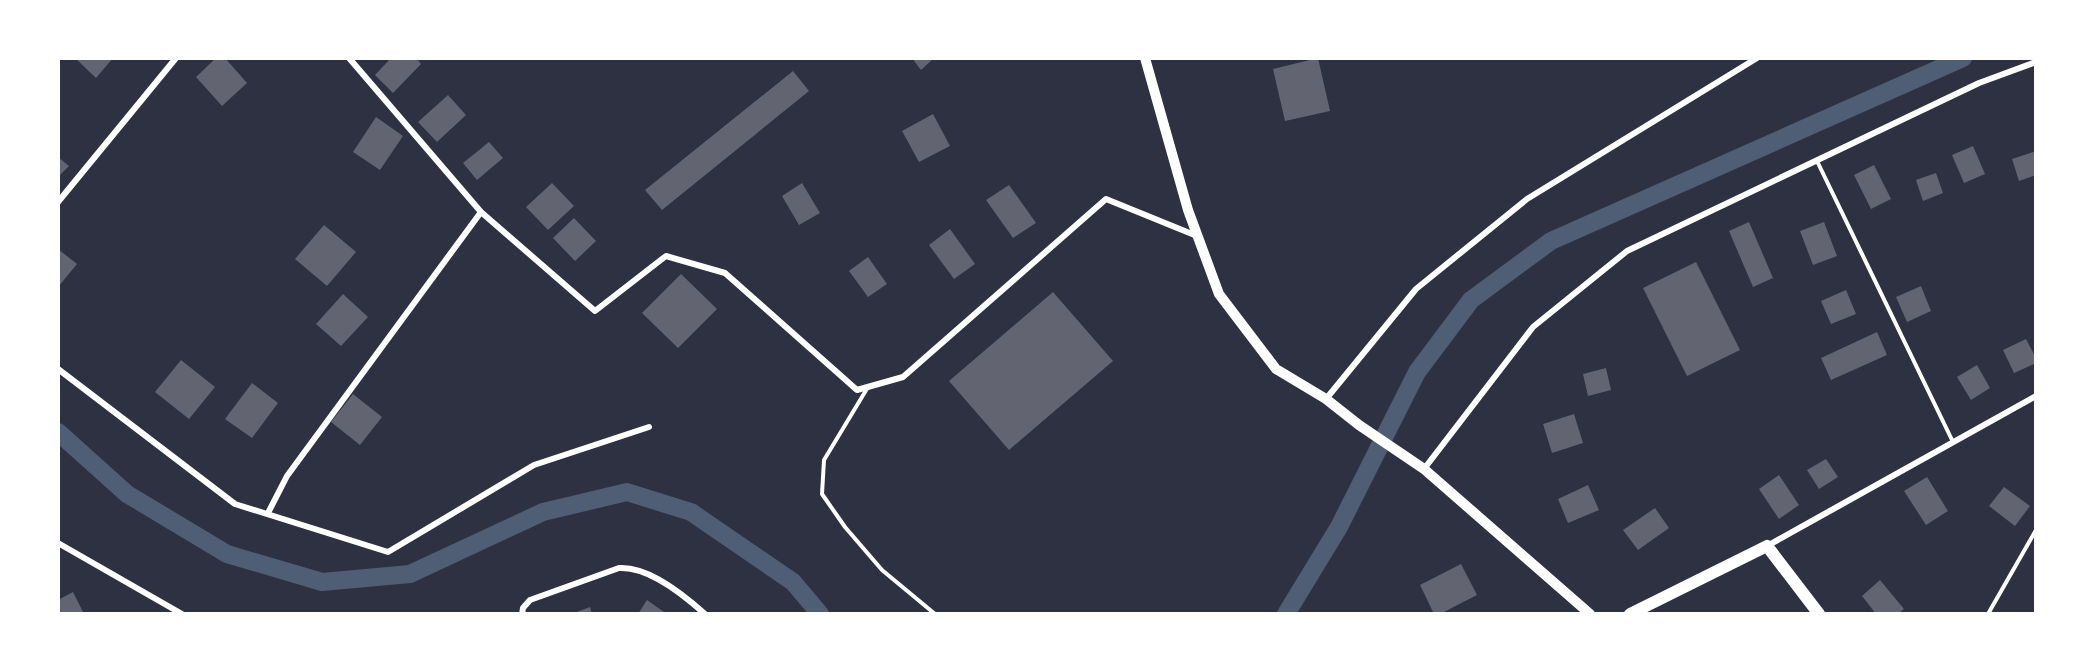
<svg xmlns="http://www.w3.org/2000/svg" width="2094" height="672" viewBox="0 0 2094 672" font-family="'Crimson Pro',serif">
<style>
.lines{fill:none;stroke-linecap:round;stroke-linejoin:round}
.canal{stroke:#4f5d75;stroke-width:18}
.building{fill:#626471}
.service{stroke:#fff;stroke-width:4}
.minor{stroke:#fff;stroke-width:6}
.tertiary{stroke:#fff;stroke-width:10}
.secondary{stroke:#fff;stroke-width:12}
</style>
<rect width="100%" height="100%" fill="#2d3142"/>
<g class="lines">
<!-- canal -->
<path class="canal" d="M58 432 127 494 227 554 322 582 410 574 543 512 627 492 691 512 793 582 820 614
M1286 614 1339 527 1417 372 1471 300 1551 241 1963 58"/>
</g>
<!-- building -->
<path class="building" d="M75 58H113L96 78Z
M216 58H225L247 83 222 106 196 77Z
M391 58H416L421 64 393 93 375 75Z
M912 58H934L921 70Z
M1318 58 1330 111 1285 121 1273 69Z
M793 71 809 91 662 210 645 190Z
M448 95 466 115 437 142 418 122Z
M933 114 950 146 919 162 902 131Z
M376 117 403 136 380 170 353 152Z
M489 142 503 158 477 180 463 163Z
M1973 146 1985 174 1964 183 1952 155Z
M2036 151V175L2019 181 2012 159Z
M58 157 69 166 58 177Z
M1874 165 1891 199 1871 209 1854 175Z
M1936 173 1943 193 1923 201 1916 180Z
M552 183 574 206 548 230 526 207Z
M802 183 820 213 799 225 782 196Z
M1009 185 1036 223 1013 238 986 200Z
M574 218 596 241 575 261 553 238Z
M1749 222 1773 278 1753 287 1729 231Z
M1824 222 1837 256 1813 265 1800 231Z
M324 225 356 252 327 286 295 259Z
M950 229 975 264 954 279 929 245Z
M58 249 77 264 58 287Z
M868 257 887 284 868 297 849 271Z
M1696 262 1740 350 1687 376 1643 288Z
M681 274 717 309 678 348 642 313Z
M1921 286 1931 311 1907 322 1896 297Z
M1846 290 1856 314 1831 324 1821 301Z
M1053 292 1113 361 1009 450 949 381Z
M343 294 368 317 341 346 316 324Z
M1877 332 1887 355 1831 380 1821 358Z
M2026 339 2036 358V363L2014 373 2003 350Z
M181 360 215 387 189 419 155 392Z
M1977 365 1990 388 1971 400 1957 377Z
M1606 368 1611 390 1588 396 1583 374Z
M252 383 278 403 252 438 225 419Z
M353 394 382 417 360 445 331 422Z
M1574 414 1583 443 1552 453 1543 424Z
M1826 459 1838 477 1819 489 1807 470Z
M1779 475 1799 505 1779 519 1759 489Z
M1927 477 1948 511 1926 525 1904 491Z
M1588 485 1599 510 1568 523 1558 499Z
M2004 487 2030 506 2015 526 1989 506Z
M1655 508 1669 528 1638 550 1623 530Z
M1461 564 1477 595 1440 614H1434L1420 585Z
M1880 580 1904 609 1898 614H1876L1862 596Z
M73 592 84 614H60L58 600Z
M647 600 667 614H638Z
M590 607 592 614H574V613Z"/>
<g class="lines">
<!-- service -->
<path class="service" d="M1817 161 1953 442
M868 387 824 460 822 494 845 527 882 570 935 614
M1988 614 2036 530"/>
<!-- minor -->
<path class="minor" d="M349 58 481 212 595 311 666 256 725 273 857 390 903 377 1106 199 1197 236
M58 202 176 58
M58 369 235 504 388 552 534 465 649 427
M1326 399 1416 289 1527 199 1757 58
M1424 469 1533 327 1627 251 1979 83 2036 62
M268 513 287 476 481 212
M58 543 182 614
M1767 546 2036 396
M522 614 523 608 530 600 619 568C648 566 684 595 705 614"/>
<!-- tertiary -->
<path class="tertiary" d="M1145 58 1188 210 1219 294 1276 369 1326 399 1359 425 1424 469 1590 614"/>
<!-- secondary -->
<path class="secondary" d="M1630 614 1767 546 1819 614"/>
</g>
<!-- border -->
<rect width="2094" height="672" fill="none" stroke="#ffffff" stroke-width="120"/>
</svg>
